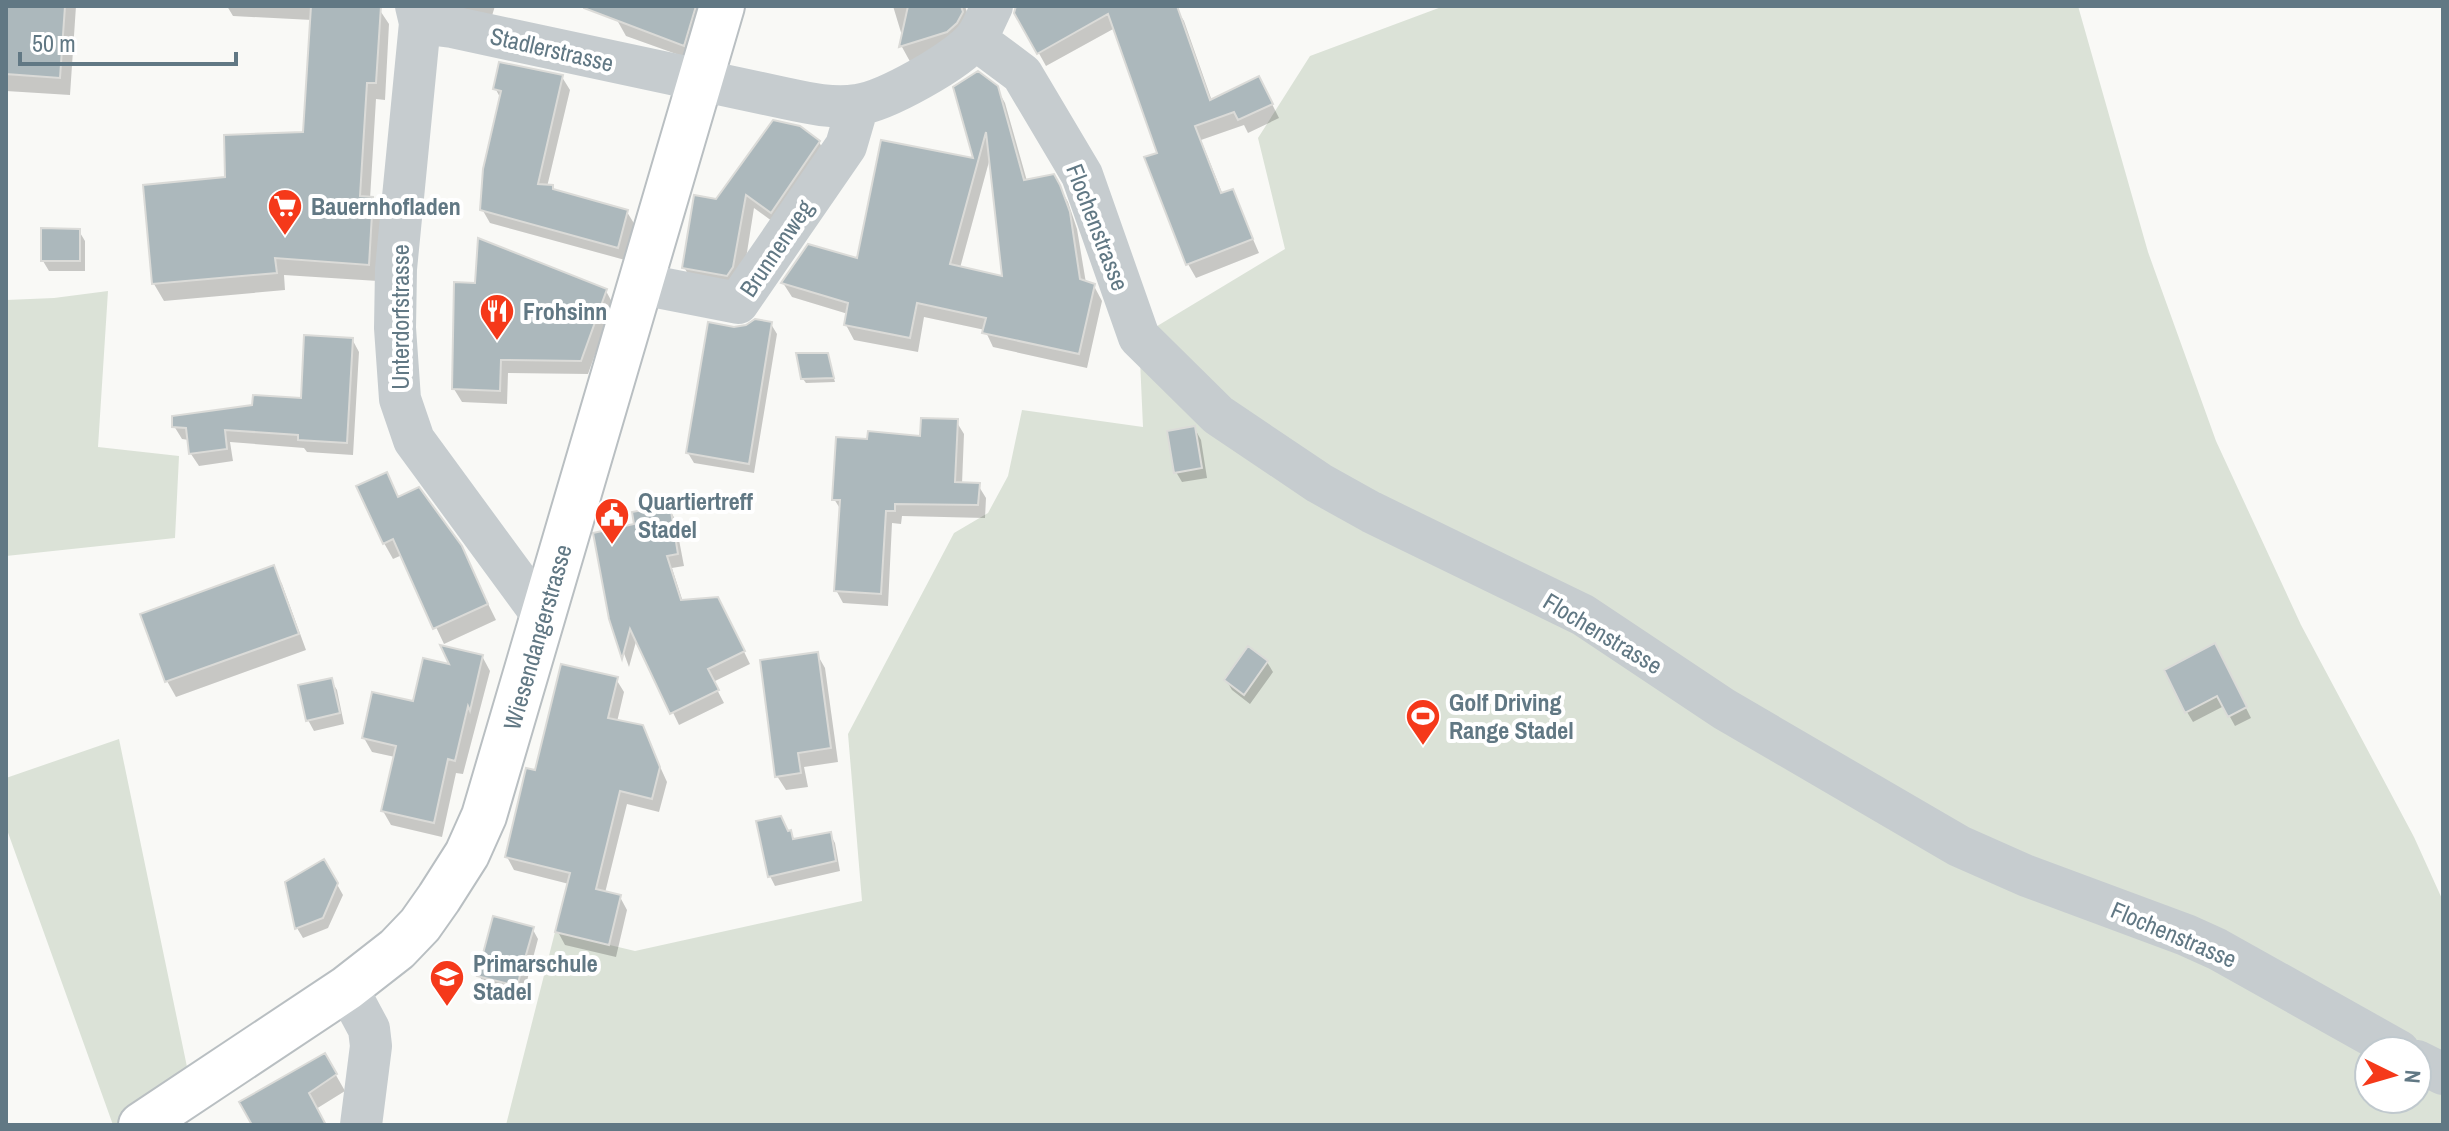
<svg xmlns="http://www.w3.org/2000/svg" width="2449" height="1131" viewBox="0 0 2449 1131" font-family="'Archivo Narrow',sans-serif">
<style>
.green{fill:#dbe2d7;fill-rule:evenodd}
.shadow{fill:#0003;fill-rule:evenodd}
.building{fill:#acb8bc;stroke:#dbdbd8;stroke-width:2;fill-rule:evenodd}
.lines{fill:none;stroke-linecap:round;stroke-linejoin:round}
.major-casing{stroke:#b9bfc2;stroke-width:48}
.minor{stroke:#c6cccf;stroke-width:42}
.major{stroke:#fff;stroke-width:44}
.labels{text-anchor:middle;dominant-baseline:central;stroke-width:8;stroke-linejoin:round;paint-order:stroke}
.street-label{font-size:24px;fill:#617884;stroke:#fff}
.poi-label{font-size:24px;font-weight:bold;fill:#617884;stroke:#fff;text-anchor:start}
</style>
<rect width="100%" height="100%" fill="#f9f9f6"/>
<!-- green -->
<path class="green" d="M1444 6H2078L2148 252 2216 441 2301 625 2414 837 2443 901V1125H506L555 932 635 951 862 901 848 734 954 533 988 513 1008 476 1022 410 1143 427 1139 337 1285 249 1258 138 1310 56ZM2369 1051H2417V1099H2369Z
M108 291 98 447 179 456 175 538 6 556V300L54 298Z
M119 739 192 1091 141 1125H113L6 827V778Z"/>
<!-- shadow -->
<path class="shadow" d="M6 6H76L70 95 6 91Z
M227 6H377L389 24 385 100 376 99 370 199 382 216 378 281 284 275 285 290 164 301 154 284 227 179 305 134 312 20 233 16Z
M457 6H495L491 19 459 9Z
M622 6H713L693 60 626 36 617 20Z
M893 6H965L974 34 913 67 902 47 903 39Z
M1017 6 1176 8 1184 21 1212 101 1266 92 1279 118 1248 133 1244 125 1201 140 1223 195 1232 191 1259 253 1196 278 1188 264 1159 154 1115 28 1046 66 1016 12Z
M562 77 570 90 547 187 554 192 627 212 635 225 625 260 490 223 482 209 501 99 495 88Z
M996 87 1005 103 1027 181 1053 176 1068 202 1077 229 1086 283 1094 286 1102 301 1087 368 993 347 985 330 924 317 918 352 854 340 846 325 848 314 792 297 783 283 859 261 976 161ZM990 158 1004 278 960 268Z
M819 142 828 158 780 227 754 208 742 284 693 283 684 267 717 201Z
M79 231 85 241V271H49L43 261Z
M606 291 613 304 588 374 508 373 507 404 462 402 454 389Z
M771 324 777 334 754 473 694 463 688 453 734 329Z
M352 339 359 352 353 455 307 452 304 448 230 442 233 461 199 466 191 454 189 440 182 439 174 426 303 400Z
M827 355 835 382 806 383 803 379Z
M956 421 964 434 962 484 978 485 986 498 985 518 902 516 901 524 892 523 888 606 843 603 836 590 841 510 834 499 869 441 922 438Z
M1195 429 1201 440 1207 478 1182 482 1176 472Z
M395 491 399 498 460 547 496 620 444 644 402 555 393 559 384 543Z
M668 507 675 519 684 566 672 568 683 602 724 611 750 664 713 682 724 703 679 725 637 638 629 667 611 618 636 525Z
M273 568 282 584 306 650 176 697 167 681 143 616Z
M817 654 825 668 838 762 804 767 808 787 786 790 777 776Z
M482 656 490 671 463 774 456 773 442 837 391 825 383 811 395 757 372 752 364 738 415 703 452 667Z
M2220 656 2251 718 2235 726 2224 706 2193 722 2187 712Z
M1267 662 1273 672 1250 704 1232 690 1226 680Z
M616 679 624 692 617 722 642 727 667 782 659 812 627 804 605 893 620 897 627 910 616 957 565 945 558 932 569 884 514 870 507 857 536 772Z
M331 680 337 690 344 724 314 731 308 720Z
M788 833H790L795 840 830 834 835 843 840 871 775 886 770 876Z
M324 861 343 895 328 928 303 938 297 928Z
M532 928 538 939 523 996 485 986 479 975Z
M325 1056 345 1091 316 1109 325 1125H254Z"/>
<!-- building -->
<path class="building" d="M6 6H65L60 78 6 74Z
M311 6H381L376 83H367L360 196 373 197 369 265 275 258 277 273 152 284 143 185 225 177 224 135 303 132Z
M584 6H696L684 46 584 8Z
M908 6H961L963 12 957 23 947 32 899 47Z
M1016 6H1177L1210 100 1259 76 1273 104 1238 120 1234 112 1195 126 1221 193 1233 189 1253 239 1186 265 1144 157 1157 153 1108 14 1037 54 1014 13Z
M499 62 563 75 538 184 553 185V189L628 210 618 248 480 210 483 169 501 91 493 89Z
M978 71 998 86 1024 180 1054 174 1060 185 1070 212 1080 279 1095 284 1079 354 982 333 986 318 917 303 910 338 844 325 848 303 781 283 808 244 857 258 881 140 973 158 953 87ZM986 132 1002 276 950 264Z
M773 120 800 126 820 141 771 213 746 195 733 267 727 276 682 268 694 195 716 199Z
M41 228 80 229V261H41Z
M478 238 607 289 581 361 501 360 500 391 452 389 454 282 475 283Z
M755 319 772 322 749 464 686 453 708 322 734 327 746 325Z
M304 335 353 338 347 443 298 440V435L225 430 227 449 189 454 186 428 172 427V416L252 405 253 395 301 398Z
M796 353H828L834 378 801 379Z
M921 418 958 419 955 482 980 483 978 505 895 504V511H886L881 594 834 591 840 500H832L836 437 867 439 868 431 920 436Z
M1195 426 1202 468 1174 473 1167 431Z
M387 472 398 497 419 487 462 546 488 604 433 629 393 539 383 544 356 486Z
M670 505 678 554 667 556 681 600 718 597 745 651 708 669 719 690 670 714 630 629 622 659 609 619 593 533 634 524 632 512Z
M274 565 299 634 165 682 140 614Z
M2215 643 2247 707 2228 717 2217 696 2185 713 2164 670Z
M440 645 483 655 470 711 468 706 455 761 448 759 434 823 381 811 396 746 362 738 372 692 413 701 423 658 449 664Z
M1248 646 1268 661 1244 695 1224 680Z
M818 652 831 748 798 753 801 773 775 777 760 660Z
M561 664 618 677 608 718 643 725 660 767 652 799 620 791 596 889 621 895 609 945 555 932 570 873 505 857 526 768 535 770Z
M332 678 340 713 306 721 298 685Z
M781 816 788 831 791 830 793 839 831 832 836 861 768 877 756 821Z
M324 859 338 883 323 918 295 929 285 882Z
M493 916 534 927 517 986 477 976Z
M325 1053 337 1074 309 1093 326 1125H252L239 1102Z"/>
<g class="lines">
<!-- major casing -->
<g class="major-casing">
<path id="major" d="M141 1125 347 988 397 949 420 925 439 898 467 854 484 816 722 6"/>
</g>
<!-- minor -->
<path class="minor" d="M416 6 420 23 396 269 395 328 400 399 414 440 543 616
M420 23 452 27 784 98C807 103 833 109 857 105 886 101 957 61 975 39 982 30 987 16 992 6
M975 39 1022 74 1082 175 1139 337 1218 415 1319 483 1371 512 1583 615 1724 709 1959 846 2027 876 2186 935 2217 949 2399 1051
M641 284 738 303 846 146 858 105
M347 988 369 1029 371 1046 361 1125
M2417 1061 2443 1074"/>
<!-- major -->
<use href="#major" class="major"/>
</g>
<!-- icons -->
<defs>
<g id="supermarket-pin" transform="scale(1.8)"><path d="M0 17L-7.5 6A9.5 9.5 0 1 1 7.5 6Z" fill="#f5391a" stroke="#fff"/><path d="M-6-5.5h2.5l.6 2H6L4.5 2H-2.5L-4.4-4H-6ZM-1.5 3.2a1.3 1.3 0 1 0 .1 0ZM3 3.2a1.3 1.3 0 1 0 .1 0Z" fill="#fff"/></g>
<g id="restaurant-pin" transform="scale(1.8)"><path d="M0 17L-7.5 6A9.5 9.5 0 1 1 7.5 6Z" fill="#f5391a" stroke="#fff"/><path d="M-5-6h1v4h1v-4h1v4h1v-4h1v5L-1.5 .5V6h-2V.5L-5-1ZM5-6V6H3V1.5H1.5Q1.5-4 5-6Z" fill="#fff"/></g>
<g id="civic-pin" transform="scale(1.8)"><path d="M0 17L-7.5 6A9.5 9.5 0 1 1 7.5 6Z" fill="#f5391a" stroke="#fff"/><path d="M-.6-6.5H3V-4.5H.6V-3L4-1V1h2V6H-6V1h2V-1L-.6-3ZM-1.2 2.5V6h2.4V2.5Z" fill="#fff"/></g>
<g id="stadium-pin" transform="scale(1.8)"><path d="M0 17L-7.5 6A9.5 9.5 0 1 1 7.5 6Z" fill="#f5391a" stroke="#fff"/><path d="M0-5a6.5 5 0 1 0 0 10a6.5 5 0 1 0 0-10ZM-3.5-1.8h7v3.6h-7Z" fill="#fff"/></g>
<g id="school-pin" transform="scale(1.8)"><path d="M0 17L-7.5 6A9.5 9.5 0 1 1 7.5 6Z" fill="#f5391a" stroke="#fff"/><path d="M0-5L7-2L0 1L-7-2ZM-4 1L0 2.5L4 1V4Q0 6-4 4Z" fill="#fff"/></g>
</defs>
<g fill-rule="evenodd">
<use href="#supermarket-pin" x="285" y="206"/>
<use href="#restaurant-pin" x="497" y="311"/>
<use href="#civic-pin" x="612" y="515"/>
<use href="#stadium-pin" x="1423" y="716"/>
<use href="#school-pin" x="447" y="977"/>
</g>
<g class="labels">
<!-- street labels -->
<g class="street-label">
<text transform="translate(552 49) rotate(13)">Stadlerstrasse</text>
<text transform="translate(1098 227) rotate(69)">Flochenstrasse</text>
<text transform="translate(776 248) rotate(-56)">Brunnenweg</text>
<text transform="translate(400 317) rotate(-90)">Unterdorfstrasse</text>
<text transform="translate(1603 633) rotate(31)">Flochenstrasse</text>
<text transform="translate(537 637) rotate(-74)">Wiesendangerstrasse</text>
<text transform="translate(2174 934) rotate(23)">Flochenstrasse</text>
</g>
<!-- poi labels -->
<g class="poi-label">
<text x="311" y="206">Bauernhofladen</text>
<text x="523" y="311">Frohsinn</text>
<text x="638" y="501">Quartiertreff<tspan x="638" dy="28">Stadel</tspan></text>
<text x="1449" y="702">Golf Driving<tspan x="1449" dy="28">Range Stadel</tspan></text>
<text x="473" y="963">Primarschule<tspan x="473" dy="28">Stadel</tspan></text>
</g>
</g>
<!-- border -->
<rect width="2449" height="1131" fill="none" stroke="#617884" stroke-width="16"/>
<!-- north arrow -->
<g transform="translate(2393 1075) rotate(95)"><circle r="38" fill="#ffffff" stroke="#c0c9ce" stroke-width="2"/>
<path d="M0-6L14 30L0 20L-14 30Z" fill="#f5391a"/>
<text y="-12" font-size="22" font-weight="bold" text-anchor="middle" fill="#617884">N</text>
</g>
<!-- scale -->
<path d="M20 52v12h216v-12" fill="none" stroke="#617884" stroke-width="4"/>
<text x="32" y="52" font-size="24" fill="#617884" stroke="#ffffff" stroke-width="6" paint-order="stroke">50 m</text>
</svg>
